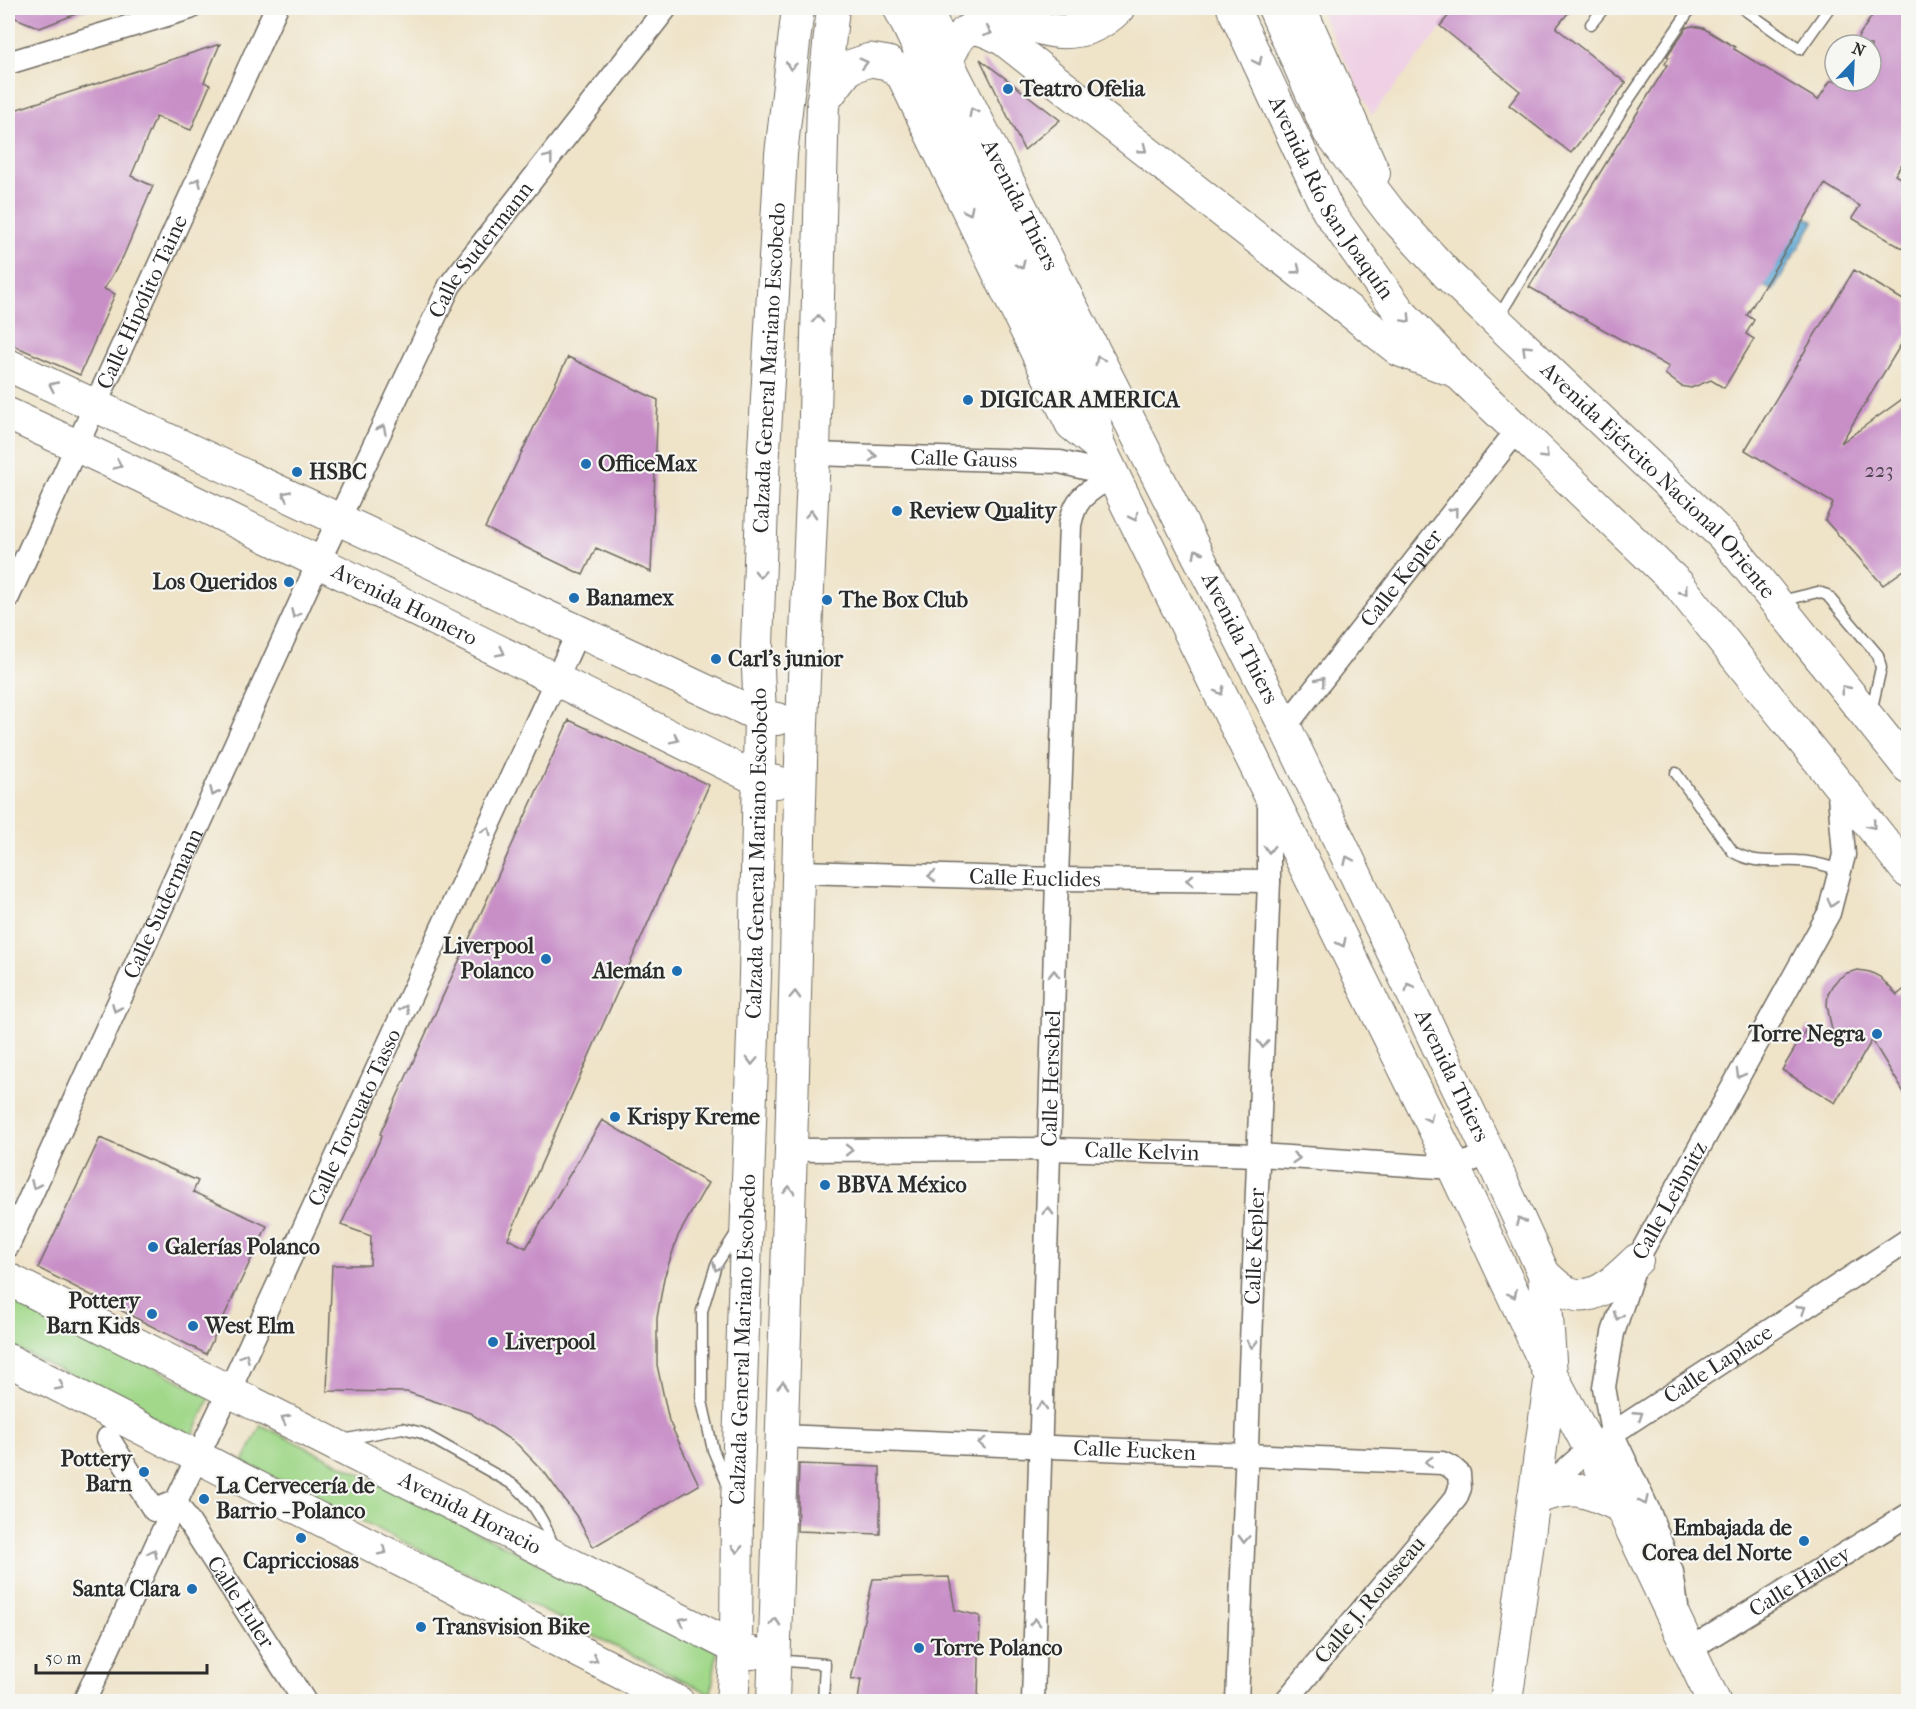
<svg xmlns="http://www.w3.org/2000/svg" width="1916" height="1709" viewBox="0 0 1916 1709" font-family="'IM FELL French Canon',serif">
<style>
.built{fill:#efd0e5}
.green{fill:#a1d88a;stroke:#66825a;stroke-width:1.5}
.water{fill:#5aa4d2;stroke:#42687e;stroke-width:1.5}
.building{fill:#c88fc7}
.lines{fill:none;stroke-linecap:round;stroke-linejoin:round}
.lane-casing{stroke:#706b62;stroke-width:13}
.street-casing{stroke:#706b62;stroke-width:25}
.secondary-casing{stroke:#706b62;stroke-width:34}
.primary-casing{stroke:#706b62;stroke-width:35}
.highway-casing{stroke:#706b62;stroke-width:35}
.lane{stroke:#fff;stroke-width:10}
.street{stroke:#fff;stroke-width:22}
.secondary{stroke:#fff;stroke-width:32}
.primary{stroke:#fff;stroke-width:33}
.highway{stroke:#fff;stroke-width:33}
.oneway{stroke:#a0a0a0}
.poi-dot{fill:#1f6fb2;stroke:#f6f6f2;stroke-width:2}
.labels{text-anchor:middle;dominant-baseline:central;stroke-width:4.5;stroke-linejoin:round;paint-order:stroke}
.number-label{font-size:20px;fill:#524452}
.poi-label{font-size:22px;font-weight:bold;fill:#2b2b2b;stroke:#f6f6f2;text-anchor:start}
.street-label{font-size:22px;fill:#2b2b2b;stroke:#f6f6f2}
</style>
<rect width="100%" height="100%" fill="#f6f6f2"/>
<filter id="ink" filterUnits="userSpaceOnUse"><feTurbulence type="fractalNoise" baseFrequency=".0167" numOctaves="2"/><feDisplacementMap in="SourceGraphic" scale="12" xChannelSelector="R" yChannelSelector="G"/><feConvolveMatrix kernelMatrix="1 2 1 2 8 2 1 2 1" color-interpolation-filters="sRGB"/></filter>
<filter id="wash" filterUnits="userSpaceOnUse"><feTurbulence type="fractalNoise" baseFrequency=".008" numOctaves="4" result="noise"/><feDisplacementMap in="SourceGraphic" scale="24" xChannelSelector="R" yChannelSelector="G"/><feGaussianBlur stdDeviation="1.35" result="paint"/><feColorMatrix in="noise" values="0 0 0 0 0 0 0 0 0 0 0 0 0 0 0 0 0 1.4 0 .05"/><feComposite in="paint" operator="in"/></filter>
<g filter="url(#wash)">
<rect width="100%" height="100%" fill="#efe3c8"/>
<!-- built -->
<path class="built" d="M1319 8H1458L1372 115Z"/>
<!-- green -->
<path class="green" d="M18 1295 210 1397 192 1437 8 1344V1314Z
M261 1425 717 1651 711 1694 243 1462Z"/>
<!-- water -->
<path class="water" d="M1780 201 1814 222 1773 291 1736 272Z"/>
<g id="blocks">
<!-- building -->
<path class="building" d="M8 8H88L89 9 40 28 8 15Z
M1455 8H1572L1556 28 1626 83 1571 153 1509 105 1520 91 1440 26Z
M1877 8H1908V154L1895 175 1908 183V252L1852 218 1860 206 1825 184 1747 315 1754 320 1746 334 1754 339 1724 388 1711 380 1691 388 1681 386 1665 374 1669 367 1529 287 1667 65 1665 64 1669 57 1667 56 1687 27 1693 26 1703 28 1735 47 1734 49 1818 100 1830 81H1871V45H1853Z
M220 44 204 82 210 85 191 130 156 117 131 176 153 186 123 257 104 289 115 294 80 375 8 343V112Z
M980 59 1060 120 1024 150Z
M1854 270 1908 303V333L1841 443 1908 395V567L1883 585 1825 520 1833 503 1745 450Z
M568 357 658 400 651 572 596 548 583 575 485 528Z
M569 720 709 785 508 1239 526 1248 602 1120 708 1183 678 1236 664 1278 657 1318V1365L669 1421 699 1485 593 1547 577 1517 545 1473 518 1445 470 1413 407 1392 327 1391 332 1265H370L371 1236 341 1225 382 1135 380 1134Z
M1858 970 1870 972 1880 977 1897 995 1908 986V1099L1872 1040 1835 1103 1782 1070 1808 1026 1834 1041 1827 1005 1828 994 1832 986 1838 979 1847 973Z
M100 1138 198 1181 193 1192 267 1226 206 1354 38 1268Z
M799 1464 880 1467V1534L797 1531Z
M949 1577 955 1610 980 1616 978 1701H858L861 1679 851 1680 873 1579Z"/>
</g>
</g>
<g filter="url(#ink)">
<use href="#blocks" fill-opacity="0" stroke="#706b62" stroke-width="1.5"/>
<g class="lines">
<!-- lane casing -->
<g class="lane-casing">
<path id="lane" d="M1742 8 1800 49 1829 8
M1591 24 1604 8
M1498 318 1623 108 1691 8
M1781 601 1818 592 1827 595 1878 655 1881 668 1871 712
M1676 773 1733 852C1757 865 1772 860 1798 861 1813 861 1827 866 1840 870
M343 1440 402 1428 422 1433 514 1485C534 1502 546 1524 554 1549
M727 1483 713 1450 702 1401V1311L716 1265 737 1232
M775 1660 825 1664 823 1702"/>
</g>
<!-- street casing -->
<g class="street-casing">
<g id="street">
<path d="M8 63 190 8"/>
<path id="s1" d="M814 454 1060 462 1113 475"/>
<path id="s2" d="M8 597 276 8"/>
<path id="s3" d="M1285 727 1518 429"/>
<path id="s4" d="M799 872 1057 879 1269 881"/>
<path id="s5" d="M791 1150 1050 1149 1259 1155 1454 1168 1489 1153"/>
<path id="s6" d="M8 1246 319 561 450 285 666 8"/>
<path id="s7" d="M781 1436 1442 1463 1451 1467 1459 1474 1460 1488 1456 1498 1285 1702"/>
<path id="s8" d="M108 1438 154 1510 176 1502 305 1702"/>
<path id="s9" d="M1537 1495 1590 1448 1908 1240"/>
<path id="s10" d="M1677 1606 1672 1572 1648 1509 1612 1433 1604 1387 1613 1333 1637 1260 1829 913 1844 855 1838 783"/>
<path id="s11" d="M1690 1649 1908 1515"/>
<path id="s12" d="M84 1702 176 1502 229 1391 578 632"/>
<path id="s13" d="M1033 1702 1057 879 1070 525C1076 494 1089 492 1113 475"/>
<path id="s14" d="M1237 1702 1269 881V801"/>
</g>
</g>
<!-- secondary casing -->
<g class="secondary-casing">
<g id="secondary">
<path id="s15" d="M927 8 947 61 1285 727 1489 1153 1544 1274 1551 1375 1506 1702"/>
<path id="s16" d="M1233 8 1328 211 1399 311 1456 371 1678 584 1908 872"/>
<path id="s17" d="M1274 8 1329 132 1390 212 1448 275 1723 536 1908 767"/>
<path d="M1300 8 1374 173"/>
<path d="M947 61C962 27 970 20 1004 40L1399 350 1449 369"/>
<path d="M8 365 760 716 778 719"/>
<path id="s18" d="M8 414C261 530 508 657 759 780L777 782"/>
<path d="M1544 1274C1551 1280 1558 1288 1567 1292 1594 1305 1619 1277 1637 1260"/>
<path id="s19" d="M8 1279 736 1648 752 1653"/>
<path d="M8 1360 678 1702"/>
<path id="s20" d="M732 1702 736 1648 737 1505 755 975 760 716 757 645 764 450 781 154 798 8"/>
<path d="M773 1702 791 1150 802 723 814 454 823 101 833 8"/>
</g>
</g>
<!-- primary casing -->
<g class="primary-casing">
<path id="primary" d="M900 8 1093 412 1098 445 1454 1168 1551 1375 1621 1506 1714 1702
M823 101 849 67 870 60 888 63 903 75 1072 424 1098 445
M1534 1498C1575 1484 1583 1489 1621 1506"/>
</g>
<!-- highway casing -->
<g class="highway-casing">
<path id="highway" d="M993 8C1035 31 1079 47 1118 8"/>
</g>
<!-- lane -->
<use href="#lane" class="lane"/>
<!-- street -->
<use href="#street" class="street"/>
<!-- secondary -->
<use href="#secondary" class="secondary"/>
<!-- primary -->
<use href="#primary" class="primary"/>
<!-- highway -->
<use href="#highway" class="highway"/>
</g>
<!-- one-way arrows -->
<defs><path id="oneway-chevron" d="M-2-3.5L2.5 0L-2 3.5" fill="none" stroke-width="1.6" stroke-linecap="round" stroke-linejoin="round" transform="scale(1.5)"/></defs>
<g class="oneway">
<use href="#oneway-chevron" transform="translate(988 32) rotate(21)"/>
<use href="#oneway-chevron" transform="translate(1258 61) rotate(65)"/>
<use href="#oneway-chevron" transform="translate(864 63) rotate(-14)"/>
<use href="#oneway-chevron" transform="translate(791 66) rotate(97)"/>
<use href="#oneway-chevron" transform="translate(973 112) rotate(-117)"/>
<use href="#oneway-chevron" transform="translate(1143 149) rotate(38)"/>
<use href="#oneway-chevron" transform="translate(549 158) rotate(-52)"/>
<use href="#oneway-chevron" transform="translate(197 182) rotate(-66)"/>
<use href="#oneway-chevron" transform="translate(969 211) rotate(64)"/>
<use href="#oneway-chevron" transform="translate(1021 265) rotate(64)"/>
<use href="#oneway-chevron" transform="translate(1297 270) rotate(38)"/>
<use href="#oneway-chevron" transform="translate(818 319) rotate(-89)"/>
<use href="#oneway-chevron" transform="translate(1407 319) rotate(47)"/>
<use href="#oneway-chevron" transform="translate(1526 349) rotate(-136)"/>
<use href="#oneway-chevron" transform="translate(1099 360) rotate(-117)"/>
<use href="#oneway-chevron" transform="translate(53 386) rotate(-155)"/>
<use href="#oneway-chevron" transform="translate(382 429) rotate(-65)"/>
<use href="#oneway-chevron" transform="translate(1545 455) rotate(44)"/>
<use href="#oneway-chevron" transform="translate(873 456) rotate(2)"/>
<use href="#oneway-chevron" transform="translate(118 465) rotate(25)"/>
<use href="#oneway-chevron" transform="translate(286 495) rotate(-155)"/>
<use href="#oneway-chevron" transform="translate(1454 511) rotate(-52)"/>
<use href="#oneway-chevron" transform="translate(811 514) rotate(-87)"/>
<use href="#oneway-chevron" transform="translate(1134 517) rotate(64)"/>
<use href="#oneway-chevron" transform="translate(1197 553) rotate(-117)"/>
<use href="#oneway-chevron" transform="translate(760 574) rotate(92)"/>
<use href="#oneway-chevron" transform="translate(1684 591) rotate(51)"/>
<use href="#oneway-chevron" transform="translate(295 614) rotate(114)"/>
<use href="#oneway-chevron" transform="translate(501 652) rotate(27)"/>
<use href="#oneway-chevron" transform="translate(1321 681) rotate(-52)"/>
<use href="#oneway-chevron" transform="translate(1845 689) rotate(-129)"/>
<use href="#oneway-chevron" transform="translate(1220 691) rotate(64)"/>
<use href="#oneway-chevron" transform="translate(675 739) rotate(26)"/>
<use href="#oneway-chevron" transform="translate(214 792) rotate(114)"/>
<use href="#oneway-chevron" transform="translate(1872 825) rotate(51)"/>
<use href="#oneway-chevron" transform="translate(487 831) rotate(-65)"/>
<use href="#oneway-chevron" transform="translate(1269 849) rotate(90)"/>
<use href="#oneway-chevron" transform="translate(1348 860) rotate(-115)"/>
<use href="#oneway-chevron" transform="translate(932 876) rotate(-179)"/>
<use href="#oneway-chevron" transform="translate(1190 880) rotate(-180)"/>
<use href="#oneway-chevron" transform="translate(1832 903) rotate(105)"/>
<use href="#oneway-chevron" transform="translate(1342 943) rotate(64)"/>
<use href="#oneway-chevron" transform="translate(1054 974) rotate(-89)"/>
<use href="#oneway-chevron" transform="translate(1409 987) rotate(-116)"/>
<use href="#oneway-chevron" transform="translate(795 995) rotate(-88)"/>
<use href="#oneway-chevron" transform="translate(116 1008) rotate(114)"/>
<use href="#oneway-chevron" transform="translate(405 1009) rotate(-65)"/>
<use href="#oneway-chevron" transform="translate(1263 1044) rotate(92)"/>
<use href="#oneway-chevron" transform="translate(752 1061) rotate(92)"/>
<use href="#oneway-chevron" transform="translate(1740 1074) rotate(119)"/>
<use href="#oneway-chevron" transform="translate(1429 1118) rotate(64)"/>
<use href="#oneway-chevron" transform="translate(849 1150)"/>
<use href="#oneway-chevron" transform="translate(1296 1158) rotate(4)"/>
<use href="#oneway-chevron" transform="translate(35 1185) rotate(114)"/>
<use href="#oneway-chevron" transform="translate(789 1190) rotate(-88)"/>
<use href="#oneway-chevron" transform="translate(1048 1211) rotate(-88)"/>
<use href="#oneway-chevron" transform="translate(1520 1221) rotate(-114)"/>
<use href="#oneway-chevron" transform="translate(717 1267) rotate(114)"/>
<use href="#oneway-chevron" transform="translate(1513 1294) rotate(65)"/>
<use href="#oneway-chevron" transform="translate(1802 1309) rotate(-33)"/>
<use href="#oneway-chevron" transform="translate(1618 1316) rotate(108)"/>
<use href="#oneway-chevron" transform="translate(1252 1344) rotate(92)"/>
<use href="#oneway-chevron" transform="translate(245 1357) rotate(-65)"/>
<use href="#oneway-chevron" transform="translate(783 1385) rotate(-88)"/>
<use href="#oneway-chevron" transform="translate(60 1386) rotate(27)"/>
<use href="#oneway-chevron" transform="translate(1042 1406) rotate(-88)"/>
<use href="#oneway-chevron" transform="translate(1639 1415) rotate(-33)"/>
<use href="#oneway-chevron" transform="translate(285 1419) rotate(-153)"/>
<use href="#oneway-chevron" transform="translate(982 1443) rotate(-178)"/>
<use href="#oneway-chevron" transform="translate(1429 1462) rotate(-178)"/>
<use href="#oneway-chevron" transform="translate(1644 1501) rotate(65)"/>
<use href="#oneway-chevron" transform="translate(1244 1539) rotate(92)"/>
<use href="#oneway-chevron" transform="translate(737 1549) rotate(91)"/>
<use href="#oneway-chevron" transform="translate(383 1551) rotate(27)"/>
<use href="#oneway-chevron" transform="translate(153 1553) rotate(-65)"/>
<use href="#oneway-chevron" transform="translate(683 1621) rotate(-153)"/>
<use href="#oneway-chevron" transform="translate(775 1622) rotate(-88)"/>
<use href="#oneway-chevron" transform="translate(1035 1622) rotate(-88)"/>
<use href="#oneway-chevron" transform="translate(594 1659) rotate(27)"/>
</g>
</g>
<!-- markers -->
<g class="poi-dot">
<circle cx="1008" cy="89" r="6"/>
<circle cx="968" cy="400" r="6"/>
<circle cx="586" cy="464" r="6"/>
<circle cx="297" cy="472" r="6"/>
<circle cx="897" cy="511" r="6"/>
<circle cx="289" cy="582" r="6"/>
<circle cx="574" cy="598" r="6"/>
<circle cx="827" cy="600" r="6"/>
<circle cx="716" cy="659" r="6"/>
<circle cx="546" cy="959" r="6"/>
<circle cx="677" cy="971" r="6"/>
<circle cx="1877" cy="1034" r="6"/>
<circle cx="615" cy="1117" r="6"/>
<circle cx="825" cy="1185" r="6"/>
<circle cx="153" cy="1247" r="6"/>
<circle cx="152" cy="1314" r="6"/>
<circle cx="193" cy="1326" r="6"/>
<circle cx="493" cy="1342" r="6"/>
<circle cx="144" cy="1472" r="6"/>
<circle cx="204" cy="1499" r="6"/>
<circle cx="301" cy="1538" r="6"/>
<circle cx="1804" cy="1541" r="6"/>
<circle cx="192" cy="1589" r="6"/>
<circle cx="421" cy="1627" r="6"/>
<circle cx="919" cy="1648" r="6"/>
</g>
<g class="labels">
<!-- number labels -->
<g class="number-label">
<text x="1879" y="470">223</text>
</g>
<!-- poi labels -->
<g class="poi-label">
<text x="1020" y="89">Teatro Ofelia</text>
<text x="980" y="400">DIGICAR AMERICA</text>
<text x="598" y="464">OfficeMax</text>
<text x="309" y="472">HSBC</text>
<text x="909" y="511">Review Quality</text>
<text x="277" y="582" text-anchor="end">Los Queridos</text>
<text x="586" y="598">Banamex</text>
<text x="839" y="600">The Box Club</text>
<text x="728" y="659">Carl's junior</text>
<text x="534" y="946" text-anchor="end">Liverpool<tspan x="534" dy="25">Polanco</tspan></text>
<text x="665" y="971" text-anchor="end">Alemán</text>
<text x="1865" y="1034" text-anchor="end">Torre Negra</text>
<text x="627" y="1117">Krispy Kreme</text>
<text x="837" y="1185">BBVA México</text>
<text x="165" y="1247">Galerías Polanco</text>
<text x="140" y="1301" text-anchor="end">Pottery<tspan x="140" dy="25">Barn Kids</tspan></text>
<text x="205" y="1326">West Elm</text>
<text x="505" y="1342">Liverpool</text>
<text x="132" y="1459" text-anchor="end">Pottery<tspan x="132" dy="25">Barn</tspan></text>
<text x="216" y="1486">La Cervecería de<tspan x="216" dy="25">Barrio - Polanco</tspan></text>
<text x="1792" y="1528" text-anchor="end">Embajada de<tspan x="1792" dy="25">Corea del Norte</tspan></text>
<text x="301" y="1561" text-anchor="middle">Capricciosas</text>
<text x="180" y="1589" text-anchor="end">Santa Clara</text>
<text x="433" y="1627">Transvision Bike</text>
<text x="931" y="1648">Torre Polanco</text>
</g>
<!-- street labels -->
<g class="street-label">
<text stroke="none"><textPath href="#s16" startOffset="214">Avenida Río San Joaquín</textPath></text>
<text stroke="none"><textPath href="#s15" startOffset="218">Avenida Thiers</textPath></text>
<text stroke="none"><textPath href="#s6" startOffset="1104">Calle Sudermann</textPath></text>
<text stroke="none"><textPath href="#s2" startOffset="324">Calle Hipólito Taine</textPath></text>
<text stroke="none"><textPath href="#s20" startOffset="1335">Calzada General Mariano Escobedo</textPath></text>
<text stroke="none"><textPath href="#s1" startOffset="150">Calle Gauss</textPath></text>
<text stroke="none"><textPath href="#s17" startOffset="616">Avenida Ejército Nacional Oriente</textPath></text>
<text stroke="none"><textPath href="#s3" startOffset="189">Calle Kepler</textPath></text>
<text stroke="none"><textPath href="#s18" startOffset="440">Avenida Homero</textPath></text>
<text stroke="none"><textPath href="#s15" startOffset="704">Avenida Thiers</textPath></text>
<text stroke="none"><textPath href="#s20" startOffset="849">Calzada General Mariano Escobedo</textPath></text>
<text stroke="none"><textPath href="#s4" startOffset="236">Calle Euclides</textPath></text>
<text stroke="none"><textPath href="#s6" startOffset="376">Calle Sudermann</textPath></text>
<text stroke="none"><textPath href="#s15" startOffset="1190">Avenida Thiers</textPath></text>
<text stroke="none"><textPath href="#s13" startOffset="624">Calle Herschel</textPath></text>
<text stroke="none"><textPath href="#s12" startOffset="644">Calle Torcuato Tasso</textPath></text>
<text stroke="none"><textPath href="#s5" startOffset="351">Calle Kelvin</textPath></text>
<text stroke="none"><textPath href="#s10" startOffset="432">Calle Leibnitz</textPath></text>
<text stroke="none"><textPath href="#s14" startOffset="456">Calle Kepler</textPath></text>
<text stroke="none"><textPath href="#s20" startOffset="363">Calzada General Mariano Escobedo</textPath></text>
<text stroke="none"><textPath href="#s9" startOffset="224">Calle Laplace</textPath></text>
<text stroke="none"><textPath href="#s7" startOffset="354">Calle Eucken</textPath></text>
<text stroke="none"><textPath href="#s19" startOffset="518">Avenida Horacio</textPath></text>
<text stroke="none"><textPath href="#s11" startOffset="129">Calle Halley</textPath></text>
<text transform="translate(1370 1600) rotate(-50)">Calle J. Rousseau</text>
<text stroke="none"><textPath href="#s8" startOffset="228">Calle Euler</textPath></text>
</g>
</g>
<!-- margin -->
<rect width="1916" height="1709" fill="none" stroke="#f6f6f2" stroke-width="30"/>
<!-- north arrow -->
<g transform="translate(1853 63) rotate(23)"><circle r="28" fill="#f6f6f2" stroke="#a5a5a2" stroke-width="1.5"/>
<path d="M0-4.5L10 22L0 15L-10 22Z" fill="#1f6fb2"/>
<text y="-9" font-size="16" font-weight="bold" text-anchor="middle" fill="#2b2b2b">N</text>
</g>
<!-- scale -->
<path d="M36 1664v9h171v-9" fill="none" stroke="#2b2b2b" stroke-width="3"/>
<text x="45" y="1664" font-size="18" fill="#2b2b2b" stroke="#f6f6f2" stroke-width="4.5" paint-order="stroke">50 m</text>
</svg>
